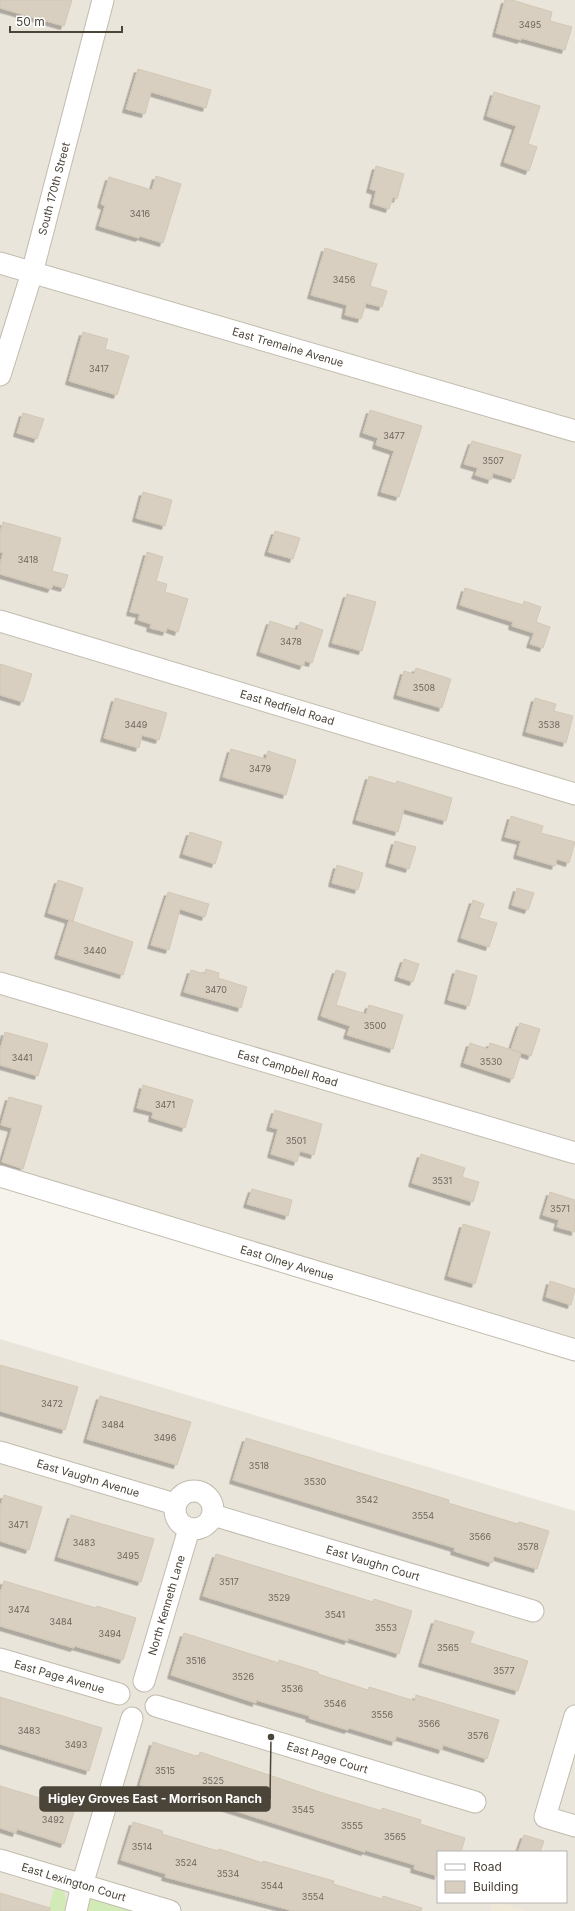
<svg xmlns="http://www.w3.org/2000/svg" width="575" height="1911" viewBox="0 0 575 1911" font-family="Inter,sans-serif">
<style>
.residential{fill:#eae5da}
.education{fill:#efe8d6}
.green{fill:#d2eab5}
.building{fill:#d8cfc1;stroke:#d3c7b4;filter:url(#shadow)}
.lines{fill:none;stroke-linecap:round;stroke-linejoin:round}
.minor-casing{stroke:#c2bbae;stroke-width:23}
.minor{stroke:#fff;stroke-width:21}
.labels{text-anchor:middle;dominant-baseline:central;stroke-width:3;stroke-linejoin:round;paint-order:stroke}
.number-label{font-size:9px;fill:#6e675b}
.street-label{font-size:11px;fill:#4b4439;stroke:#fff}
.leader{fill:none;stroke:#4b4439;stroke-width:1.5}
.callout-dot{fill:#4b4439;stroke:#fff;stroke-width:1.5}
.callout{fill:#4b4439;stroke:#4b4439;stroke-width:1.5}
.callout-label{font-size:12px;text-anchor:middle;font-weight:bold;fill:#fff}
</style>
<defs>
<filter id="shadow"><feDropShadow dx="-3.5" dy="3.5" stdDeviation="0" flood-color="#0004"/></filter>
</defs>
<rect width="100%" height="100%" fill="#f6f3ec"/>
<!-- residential -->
<path class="residential" d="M0 0H575V1344L0 1167Z
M0 1339 575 1511V1911H526L496 1902H566V1852H438V1902H494L491 1911H0Z"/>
<!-- education -->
<path class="education" d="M494 1902H496L526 1911H491Z"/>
<!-- green -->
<path class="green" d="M55 1886 63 1889 66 1898 65 1911H48Z
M90 1895 142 1911H85Z"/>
<!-- building -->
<path class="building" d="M0 0H72L64 26 0 8Z
M505 0H512L552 12 550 21 572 27 565 50 521 38V40L496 33Z
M138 69 211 90 206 108 151 92 145 114 126 109Z
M494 92 540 106 528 144 537 147 529 171 504 162 516 126 487 116Z
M376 166 404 174 397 199 393 197 389 209 373 204 376 191 370 189Z
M156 176 181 184 163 243 140 236 139 238 99 226 105 206 101 204 109 177 152 190Z
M325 248 377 264 370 286 387 291 382 307 366 303 361 319 345 315 347 305 311 295Z
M83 332 108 339 105 349 129 356 117 395 69 381Z
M370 410 422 426 399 497 381 492 394 451 376 445 378 438 363 433Z
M23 413 44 419 37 439 17 433Z
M472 441 521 455 514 479 493 473 491 480 475 475 478 468 464 464Z
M143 492 172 500 165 526 136 518Z
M3 522 61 538 52 571 68 575 64 588 53 585 51 589 0 574V565L3 553 0 552V532Z
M275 531 300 538 293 559 268 552Z
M147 552 163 557 156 581 167 584 165 592 188 599 178 632 167 628 166 632 150 628 151 624 138 620 140 614 130 612Z
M465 588 523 605 524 601 541 607 536 622 550 627 543 648 530 644 534 633 512 626 513 622 460 605Z
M347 594 376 602 362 651 332 643Z
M270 621 297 630 300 622 323 630 312 663 305 661 303 666 260 652Z
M0 664 32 674 23 702 0 695Z
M416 668 451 679 442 708 397 695 404 671 414 674Z
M115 698 167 713 159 740 142 735 139 748 104 738Z
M535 698 556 704 554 711 573 716 566 743 526 732Z
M231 749 266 759 268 751 296 760 286 795 223 777Z
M369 776 396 784 397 781 452 798 446 821 404 809 398 832 356 820Z
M511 816 543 826 541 833 575 842 569 863 557 859 555 866 517 855 521 841 505 837Z
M190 832 222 842 215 864 183 854Z
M395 841 416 847 409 869 389 863Z
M337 865 363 873 358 890 332 883Z
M58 880 83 888 73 921 48 913Z
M517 888 534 893 528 910 512 905Z
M168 892 209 904 205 917 180 909 169 950 151 945Z
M473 900 484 904 479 918 497 923 489 947 461 938Z
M69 920 133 942 123 975 58 955Z
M404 959 419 964 413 982 398 977Z
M206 969 219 973 218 978 247 987 241 1008 184 992 191 970 205 974Z
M336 970 346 973 336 1005 366 1014 369 1005 403 1015 393 1049 347 1035 350 1026 321 1016Z
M456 970 477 976 469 1006 448 1000Z
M520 1023 540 1029 531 1056 511 1049Z
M5 1032 48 1044 38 1076 0 1065V1050Z
M470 1043 488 1049 490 1043 521 1053 513 1079 464 1063Z
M143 1085 193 1100 185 1128 152 1118 153 1112 137 1108Z
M9 1097 42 1106 23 1169 2 1162 12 1128 1 1125Z
M275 1110 322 1124 314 1155 300 1151 297 1162 271 1154 278 1129 270 1127Z
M421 1154 465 1168 462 1177 479 1182 473 1202 412 1183Z
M252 1189 292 1200 288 1216 247 1204Z
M550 1192 575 1200V1232L557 1227 559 1220 543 1215Z
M463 1224 490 1232 475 1284 448 1276Z
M550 1281 575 1289 571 1305 546 1297Z
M0 1365 78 1387 65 1430 0 1411Z
M100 1396 191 1422 177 1465 87 1439Z
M246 1438 449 1500 448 1503 518 1524 519 1522 549 1531 537 1569 494 1556 492 1563 454 1551 455 1548 233 1480Z
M4 1495 42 1507 29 1550 0 1541V1507Z
M71 1515 154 1539 141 1582 58 1557Z
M216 1554 373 1602 374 1599 412 1611 399 1654 348 1638V1641L203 1596Z
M4 1581 96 1608 97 1606 136 1618 123 1660 75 1646 74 1648 0 1626V1593Z
M435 1620 474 1632 470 1643 528 1661 518 1691 422 1663Z
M184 1633 279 1663V1660L318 1672V1674L368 1690 369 1687 415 1701 416 1695 499 1720 487 1759 443 1745 442 1750 396 1736 395 1742 349 1728 348 1730 309 1718 310 1716 256 1700V1703L171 1675Z
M0 1697 102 1728 89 1771 0 1744Z
M153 1742 199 1757 200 1752 329 1795 382 1811V1808L421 1820 420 1824 465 1838 461 1852H438V1876L414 1869 415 1865 365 1850V1852L179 1793 178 1797 140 1785Z
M0 1786 40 1798 41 1795 76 1805 64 1844 17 1829 16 1833 0 1828Z
M133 1822 163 1831 162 1834 218 1851 219 1849 263 1863V1861L334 1881 333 1884 382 1899 383 1896 422 1908 421 1911H294L165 1877 166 1874 121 1860Z
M524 1835 544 1841 540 1852H518Z
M0 1893 50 1908V1911H0Z"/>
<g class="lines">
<!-- minor casing -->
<g class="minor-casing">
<g id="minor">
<path id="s1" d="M0 263 575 431"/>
<path id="s2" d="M0 375 32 273 103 0"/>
<path id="s3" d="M0 621 575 794"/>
<path id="s4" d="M0 983 575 1153"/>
<path id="s5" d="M0 1176 575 1350"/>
<path id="s6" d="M0 1452 175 1504"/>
<circle cx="194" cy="1510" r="19"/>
<path id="s7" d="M213 1515 533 1611"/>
<path id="s8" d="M0 1659 119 1694"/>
<path id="s9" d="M144 1681 189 1529"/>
<path id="s10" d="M156 1706 475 1802"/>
<path d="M575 1716 545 1817 575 1826"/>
<path id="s11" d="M0 1860 170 1911"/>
<path d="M76 1911 82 1885 132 1718"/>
</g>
</g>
<!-- minor -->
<use href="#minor" class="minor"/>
</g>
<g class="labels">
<!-- number labels -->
<g class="number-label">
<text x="530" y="24">3495</text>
<text x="140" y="213">3416</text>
<text x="344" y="279">3456</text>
<text x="99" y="368">3417</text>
<text x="394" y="435">3477</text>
<text x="493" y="460">3507</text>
<text x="28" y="559">3418</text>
<text x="291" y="641">3478</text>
<text x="424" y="687">3508</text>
<text x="136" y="724">3449</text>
<text x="549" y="724">3538</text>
<text x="260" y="768">3479</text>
<text x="95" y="950">3440</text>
<text x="216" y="989">3470</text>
<text x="375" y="1025">3500</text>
<text x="22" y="1057">3441</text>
<text x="491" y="1061">3530</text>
<text x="165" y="1104">3471</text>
<text x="296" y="1140">3501</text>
<text x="442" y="1180">3531</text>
<text x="560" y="1208">3571</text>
<text x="52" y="1403">3472</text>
<text x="113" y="1424">3484</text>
<text x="165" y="1437">3496</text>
<text x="259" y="1465">3518</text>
<text x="315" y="1481">3530</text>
<text x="367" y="1499">3542</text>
<text x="423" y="1515">3554</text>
<text x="18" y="1524">3471</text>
<text x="480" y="1536">3566</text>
<text x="84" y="1542">3483</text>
<text x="528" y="1546">3578</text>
<text x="128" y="1555">3495</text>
<text x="229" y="1581">3517</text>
<text x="279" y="1597">3529</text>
<text x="19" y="1609">3474</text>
<text x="335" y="1614">3541</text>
<text x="61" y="1621">3484</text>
<text x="386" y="1627">3553</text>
<text x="110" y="1633">3494</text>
<text x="448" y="1647">3565</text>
<text x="196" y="1660">3516</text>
<text x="504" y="1670">3577</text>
<text x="243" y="1676">3526</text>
<text x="292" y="1688">3536</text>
<text x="335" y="1703">3546</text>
<text x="382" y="1714">3556</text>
<text x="429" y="1723">3566</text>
<text x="29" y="1730">3483</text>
<text x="478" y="1735">3576</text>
<text x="76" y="1744">3493</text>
<text x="165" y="1770">3515</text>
<text x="213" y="1780">3525</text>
<text x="303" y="1809">3545</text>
<text x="53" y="1819">3492</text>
<text x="352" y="1825">3555</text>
<text x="395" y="1836">3565</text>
<text x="142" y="1846">3514</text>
<text x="186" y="1862">3524</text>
<text x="228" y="1873">3534</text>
<text x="272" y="1885">3544</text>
<text x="313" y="1896">3554</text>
</g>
<!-- street labels -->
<g class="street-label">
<text stroke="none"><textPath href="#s2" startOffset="194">South 170th Street</textPath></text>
<text stroke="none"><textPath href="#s1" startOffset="300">East Tremaine Avenue</textPath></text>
<text stroke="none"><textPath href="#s3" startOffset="300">East Redfield Road</textPath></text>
<text stroke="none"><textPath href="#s4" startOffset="300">East Campbell Road</textPath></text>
<text stroke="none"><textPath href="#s5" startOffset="300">East Olney Avenue</textPath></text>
<text stroke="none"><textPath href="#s6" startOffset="92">East Vaughn Avenue</textPath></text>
<text stroke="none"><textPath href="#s7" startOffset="167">East Vaughn Court</textPath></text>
<text stroke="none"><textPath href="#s9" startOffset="79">North Kenneth Lane</textPath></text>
<text stroke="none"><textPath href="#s8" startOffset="62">East Page Avenue</textPath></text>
<text stroke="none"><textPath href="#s10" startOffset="179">East Page Court</textPath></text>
<text stroke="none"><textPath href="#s11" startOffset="77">East Lexington Court</textPath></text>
</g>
</g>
<!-- callouts -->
<path class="leader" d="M271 1737L270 1799"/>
<circle class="callout-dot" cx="271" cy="1737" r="4"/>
<rect class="callout" x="40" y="1787" width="230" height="24" rx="4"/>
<g class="callout-label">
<text x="155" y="1803">Higley Groves East - Morrison Ranch</text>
</g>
<!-- legend -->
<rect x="437" y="1851" width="130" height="52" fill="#ffffff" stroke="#b7b4b0"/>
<rect x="445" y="1864" width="20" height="6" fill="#ffffff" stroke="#b7b4b0"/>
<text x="473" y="1871" font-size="12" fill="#4b4439">Road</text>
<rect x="445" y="1881" width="20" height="12" fill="#d8cfc1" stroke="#b7b4b0"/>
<text x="473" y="1891" font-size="12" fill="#4b4439">Building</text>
<!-- scale -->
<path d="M10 26v6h112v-6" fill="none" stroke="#4b4439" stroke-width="2"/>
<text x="16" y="26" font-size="12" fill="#4b4439" stroke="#ffffff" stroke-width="3" paint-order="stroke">50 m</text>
</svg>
